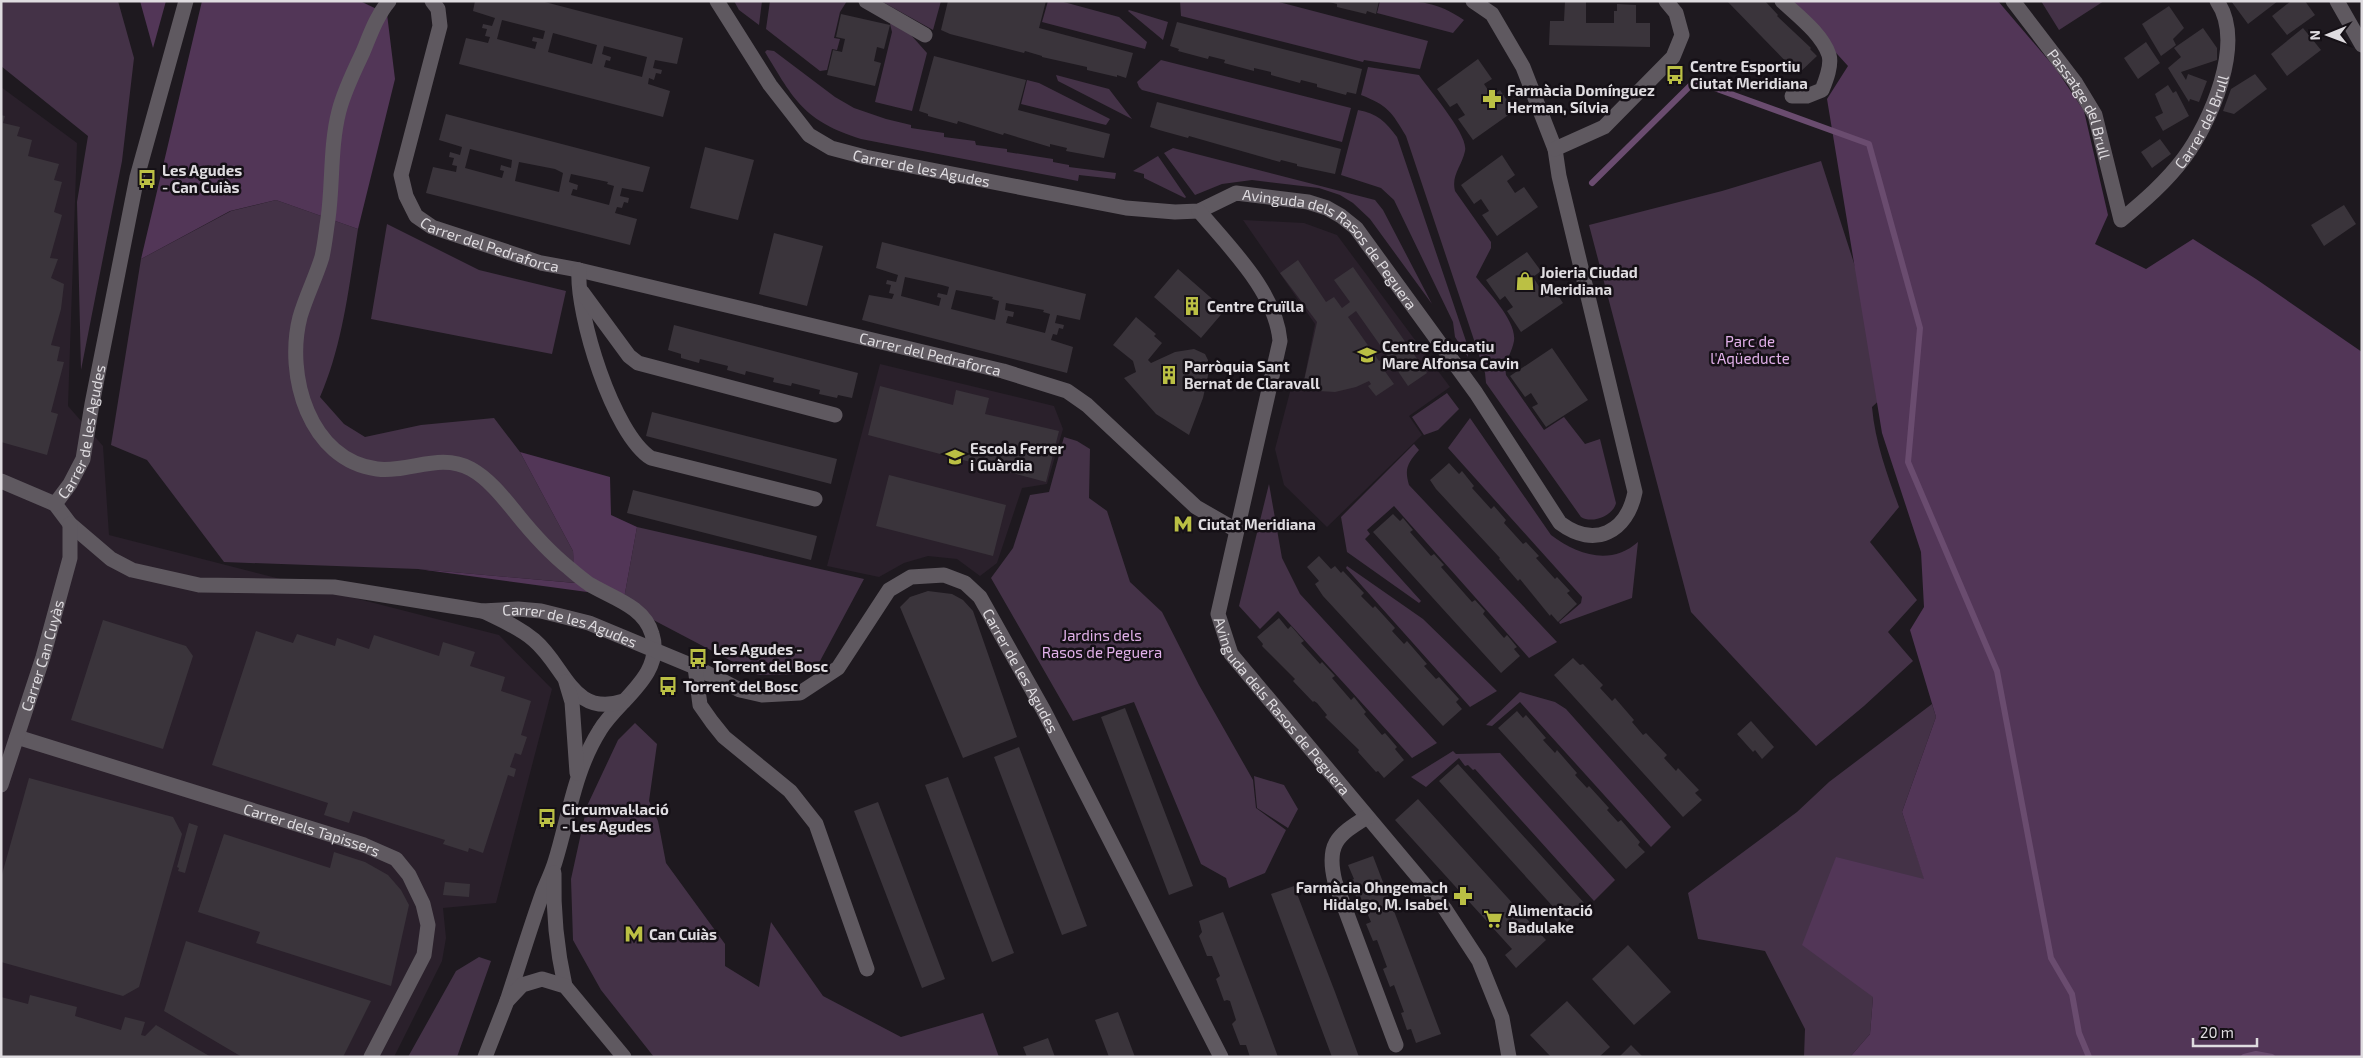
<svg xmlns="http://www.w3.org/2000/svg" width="2363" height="1058" viewBox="0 0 2363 1058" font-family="'Exo 2',sans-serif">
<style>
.built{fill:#2a202b}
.green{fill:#443247}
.forest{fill:#523657}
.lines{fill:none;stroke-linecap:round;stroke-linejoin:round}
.stream{stroke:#6a4c6f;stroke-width:6}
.building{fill:#3a343b;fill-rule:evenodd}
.minor{stroke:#5f5960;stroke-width:15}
.labels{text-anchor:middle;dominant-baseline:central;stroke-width:5;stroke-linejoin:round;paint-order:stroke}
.poi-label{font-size:15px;font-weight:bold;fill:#dfdce0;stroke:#151016;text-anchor:start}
.street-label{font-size:15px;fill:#dfdce0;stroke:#151016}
.park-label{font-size:15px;fill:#e2b1ea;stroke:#151016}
</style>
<rect width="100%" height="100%" fill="#1e191f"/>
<!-- built -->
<path class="built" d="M1 87 77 143 68 406 103 446 109 535 499 635 552 689 496 903 443 908 446 938 442 961 394 1057H1Z
M1243 220 1304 223 1337 235 1450 387 1409 416 1422 435 1327 527 1284 485 1275 449 1291 388 1302 390 1315 324Z
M880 364 1054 406 1063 429 1047 484 1022 488 997 563 980 576 957 559 928 556 904 563 879 577 827 566Z"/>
<!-- green -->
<path class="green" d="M1 1H118L134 58 122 161 81 370 77 202 88 136 1 66Z
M734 1H762L759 25 739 10Z
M770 1H847L840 12 834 38 840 39 837 50 832 49 827 70 820 71 766 29Z
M881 1H941L933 30Z
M1048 1H1060L1119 17 1147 42 1145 49 1042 22Z
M1180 1H1275L1428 41 1420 69 1364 60 1363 62 1181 16Z
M1380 1C1418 1 1434 0 1464 20L1453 33 1377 13Z
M2041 1H2104L2059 30Z
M1129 10 1168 22 1163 40 1128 11Z
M892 21 911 35 927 53 912 111 875 102 892 32 890 24Z
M767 50 774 51 835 97 854 108 886 119 911 125V128L944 133V137L975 141 976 145 1007 149V152L1053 159V162L1069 165V167L1116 173 1115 179 1079 175 1078 181 861 139C804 121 794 100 765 52Z
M1161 60 1351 108 1342 142 1142 90 1139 87 1137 82Z
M1368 67 1419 75C1429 90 1469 135 1465 151 1462 166 1451 175 1455 191L1491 242V248L1476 277C1488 292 1517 321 1514 341 1512 353 1504 361 1506 375L1544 430 1564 417 1585 444 1600 439 1616 503C1613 516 1592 524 1581 517L1486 383 1485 373 1406 136C1392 112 1387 105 1361 95Z
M1056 75 1109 89 1132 119 1058 81Z
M1027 80 1039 83 1110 119 1106 125 1021 104Z
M1358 110C1377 113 1386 122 1397 137L1467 344 1468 357 1455 337 1453 322 1394 200 1381 188 1341 175Z
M1173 148 1375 200 1383 210 1432 304 1370 219 1353 203 1340 195 1319 188 1252 180 1222 184 1195 195 1164 153Z
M1158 156 1186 197 1185 198 1144 178V174L1133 171Z
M1821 161 1872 319 1885 395 1872 407C1875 442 1887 474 1899 507L1870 542 1917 600 1888 632 1913 661 1864 706 1816 746 1691 612 1589 225 1722 191Z
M276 200 358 229C349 286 343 344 320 397L344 424 365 437 421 425 494 418 520 452 573 551 576 583 418 569 224 562 147 460 111 445 141 259 231 211Z
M387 224 479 270 566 291 552 354 371 319Z
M1447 393 1459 409 1438 430 1424 435 1412 417Z
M1470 418 1551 535C1577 555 1611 566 1638 542L1632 598 1560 624 1559 622 1581 603 1582 597 1448 448Z
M1064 437 1077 441 1090 449 1089 498 1107 511 1130 582 1162 612 1199 685 1253 780 1256 808 1286 830 1265 873 1229 888 1226 878 1201 864 1134 702 1073 721 991 578 1013 548 1030 495 1049 492Z
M1414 444 1419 450C1408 463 1404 468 1409 485L1557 642 1529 658 1394 506 1367 530 1370 534 1365 539 1421 601 1419 603 1347 552 1341 517Z
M1269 484 1282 558 1300 594 1437 743 1412 758 1278 611 1260 629 1239 606Z
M637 527 864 579 820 661 804 674 758 675 623 604Z
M1347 566 1423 619 1497 691 1470 707 1346 568Z
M1520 692 1555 702 1566 709 1671 827 1651 847 1520 702 1492 726 1486 725Z
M1932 704 1936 717 1902 812 1925 880 1873 997 1870 1034 1850 1057H1804L1805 1029 1765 951 1698 939 1688 893 1797 812 1829 782Z
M635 723 657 744 649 801 658 821 666 863 725 944V966L759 987 771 922 823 996 901 1037 983 1013 999 1057H654L601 990 573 940 571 879 587 806 618 740Z
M1453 751 1456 754 1500 753 1615 880 1594 901 1475 769 1473 770 1468 765 1465 766 1459 758 1426 787 1411 777Z
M1254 776 1284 785 1298 809 1288 828 1257 808Z
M479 957 491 961 457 1057H408L456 971Z"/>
<!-- forest -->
<path class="forest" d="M140 1H166L153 48Z
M202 1H360L387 14 395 79 358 229 276 200 230 211 141 259Z
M1789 1H1998L2056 69 2084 111 2108 215 2095 244 2146 269 2193 239 2256 279 2362 352V1057H1850L1870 1034 1873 997 1802 945 1836 857 1924 879 1902 812 1936 717 1910 630 1924 607 1921 552 1882 433 1827 99 1848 66Z
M520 452 610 477 611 515 637 527 623 604 602 594 418 569 575 583 573 551Z"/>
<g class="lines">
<!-- stream -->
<path class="stream" d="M1592 183 1695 81 1869 144 1920 328 1908 462 1997 671 2051 958 2072 994 2079 1033 2089 1057
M2244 1057 2256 1054 2272 1057"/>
</g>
<!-- building -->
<path class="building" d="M475 1H541L683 38 677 64 655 60 653 68 662 70 661 74 656 73 654 80 649 78 648 84 670 91 663 117 459 64 466 38 488 43 490 37 485 36 487 29 482 28 483 24 492 26 495 18 473 11ZM502 20 545 31 543 39 533 37 532 41 537 42 535 49 497 39ZM553 33 597 45 592 64 548 52ZM604 46 647 57 642 77 604 67 606 60 610 61 611 57 602 54Z
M948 1H1046L1039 28 1133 53 1126 78 1117 75V77L1087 70V67L1042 57V56L1025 51 1024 53 950 34 941 30Z
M1379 1 1376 14 1367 11 1366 14 1337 7V4L1329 2Z
M1565 1H1586V23H1614V11H1617V4L1636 5V23H1650V47L1549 45 1550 21H1564Z
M1727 1H1765L1778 15 1777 16 1811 48 1810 49 1817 56 1798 74Z
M2231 1H2278L2248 24Z
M2291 1H2305L2315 15 2287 35 2272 16Z
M2169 6 2184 28 2173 39 2176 45 2161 56 2142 24Z
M841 14 890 25 884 49 877 47 874 61 881 63 875 86 827 75 833 50 842 52 845 39 836 37Z
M1177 22 1362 69 1356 94 1347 92 1346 95 1317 87V84L1301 80 1300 83 1271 75V72L1254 68V71L1224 63 1225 60 1209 56 1208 59 1178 51 1179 49 1170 46Z
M2203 28 2217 48V60L2181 72 2186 80 2188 74 2207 81 2199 102 2190 99 2189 102 2168 68 2181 57 2174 48Z
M2303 28 2321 50 2287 76 2271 54Z
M2146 42 2160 63 2138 79 2124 58Z
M934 56 1026 80 1018 110 1110 134 1104 158 1066 151 1067 148 1050 144V147L1004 133 1003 135 958 121 957 124 928 116V114L919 111Z
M1478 59 1492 79 1484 84 1492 96 1500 90 1514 111 1473 140 1458 119 1465 115 1457 103 1450 107 1437 89Z
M2255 74 2267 89 2234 114 2223 111 2231 89Z
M2168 85 2173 93 2176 91 2189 116 2163 131 2155 117 2163 113 2155 94Z
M1157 102 1341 149 1335 174 1297 166V164L1281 160 1280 162 1189 136 1188 138 1159 130 1150 127Z
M446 114 650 167 643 192 622 188 620 196 629 198 628 203 624 202 622 208 617 207 615 213 637 219 630 245 426 193 433 167 456 172 457 166 452 165 454 158 449 157 450 152 460 155 462 147 439 140ZM470 149 512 160 511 168 501 165 500 170 504 171 502 178 465 168ZM519 162 555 169 563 173 559 192 515 181ZM571 174 608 182 607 184 614 186 609 205 571 195 573 189 577 190 578 185 569 182Z
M1 115 5 116 3 123 20 127 17 136 32 140 28 156 59 164 54 180 62 182 54 212 62 215 50 258 58 259 51 278 64 284 61 309 51 345 60 347 57 361 64 362 51 412 58 414 47 455 1 442Z
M2160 139 2171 154 2152 168 2141 152Z
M705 147 754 160 738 220 690 208Z
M1502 155 1515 175 1507 181 1515 193 1524 187 1538 207 1497 236 1482 215 1489 211 1481 199 1474 204 1461 185Z
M2344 205 2356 224 2324 246 2311 225Z
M774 233 823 246 807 306 759 294Z
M882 242 1086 294 1080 320 1057 315 1055 323 1064 325 1063 329 1059 328 1057 335 1053 334 1051 340 1073 347 1067 373 862 320 869 295 892 299 894 294 889 293 891 285 886 284 887 280 896 282 898 275 876 268ZM905 277 942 285 949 287 947 295 938 293 937 297 941 298 939 306 901 296ZM956 290 993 297 992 299 999 301 995 320 951 309ZM1006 303 1044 310 1043 312 1050 314 1045 333 1006 323 1008 316 1013 317 1014 312 1005 310Z
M1527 252 1541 271 1533 277 1540 288 1549 282 1563 303 1521 332 1507 311 1513 307 1505 296 1500 300 1486 280Z
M1298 260 1326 302 1334 297 1342 308 1350 302 1334 280 1353 267 1427 373 1408 386 1393 364 1384 370 1394 384 1376 396 1368 386 1371 384 1369 381 1356 387 1335 392 1302 390 1317 322 1280 273ZM1356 311 1387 355 1379 361 1348 317Z
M1178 269 1225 310 1201 338 1154 297Z
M1136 317 1156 334 1154 336 1162 343 1148 360 1151 363 1175 352 1194 349 1205 354 1208 360 1209 371 1203 398 1189 435 1156 414 1124 378 1136 372 1133 361 1113 345Z
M674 325 858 373 852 398 838 395 837 398 819 394 820 390 792 383 791 386 773 382 774 378 746 371 745 375 727 370 728 366 700 359 699 363 681 358V354L668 350Z
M1552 348 1588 400 1546 427 1532 407 1538 404 1531 393 1525 397 1510 376Z
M880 386 953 405 956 390 989 398 985 414 1059 431 1046 482 868 435Z
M652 412 837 459 831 484 646 436Z
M1449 463 1459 474 1462 471 1474 486 1472 488 1491 509 1494 506 1506 520 1504 523 1523 544 1526 542 1539 556 1536 558 1555 579 1557 577 1570 591 1567 593 1577 604 1558 622 1551 614 1550 616 1520 579 1518 581 1499 559 1500 558 1436 489 1430 480Z
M889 475 1006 505 993 556 876 526Z
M633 490 817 536 811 560 627 513Z
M1393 514 1400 521 1403 518 1413 530 1410 532 1431 556 1434 554 1444 565 1441 567 1472 602 1475 600 1485 611 1483 614 1504 638 1507 635 1517 647 1514 649 1520 656 1501 673 1373 532Z
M1319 556 1331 569 1335 566 1341 573 1343 571 1364 593 1361 596 1373 608 1375 606 1395 628 1392 631 1404 644 1407 641 1427 664 1424 666 1436 679 1439 677 1459 699 1456 702 1462 709 1443 726 1323 596 1315 584 1319 581 1307 567Z
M928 591 952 594 963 600 973 611 1017 737 963 758 900 607 910 597Z
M1279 618 1288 629 1291 626 1304 641 1301 643 1320 664 1322 662 1335 676 1332 678 1351 700 1354 697 1366 712 1364 714 1382 735 1385 733 1397 747 1395 749 1404 760 1384 778 1378 771 1376 772 1358 752 1359 750 1325 717 1327 715 1317 703 1314 701 1313 702 1293 681 1295 679 1262 646 1263 644 1257 637Z
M103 620 186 646 193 656 163 749 71 720Z
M256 631 293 643 297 634 335 646 337 638 369 649 374 635 439 656 443 642 475 652 470 666 505 677 501 691 531 701 521 735 527 737 521 755 515 753 510 767 516 769 514 777 508 775 483 853 469 848 468 852 443 844 445 840 353 811 349 823 324 815 328 803 212 765Z
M1573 658 1580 665 1583 664 1603 685 1600 688 1612 701 1615 698 1634 720 1632 722 1643 735 1646 733 1667 755 1664 758 1676 771 1678 768 1699 790 1695 793 1702 800 1683 817 1554 675Z
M1125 708 1193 886 1169 895 1101 717Z
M1517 711 1523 718 1526 715 1546 738 1543 740 1555 753 1557 750 1577 773 1575 775 1587 788 1589 786 1609 808 1607 810 1618 822 1621 820 1640 842 1638 845 1645 852 1626 869 1498 728Z
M1751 721 1774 747 1762 759 1755 750 1753 752 1737 734Z
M1019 747 1087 926 1062 935 994 757Z
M1458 764 1586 905 1567 922 1439 781Z
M948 777 1014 953 992 962 925 785Z
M29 778 173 817 182 834 139 987 123 996 1 962V878Z
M1418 799 1546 940 1516 968 1505 955 1512 949 1395 820Z
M878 802 945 979 922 988 854 811Z
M189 823 198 826 185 873 178 871 179 868 177 867Z
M224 834 330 868 334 852 365 862 388 875 401 890 409 905 391 986 256 943 260 932 198 912Z
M1373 856 1441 1034 1416 1043 1411 1029 1407 1030 1401 1013 1404 1012 1394 985 1390 987 1383 969 1387 967 1377 940 1373 941 1366 924 1371 922 1360 896 1356 897 1350 881 1354 879 1348 865Z
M445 882 470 884 469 897 443 895Z
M1294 886 1335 992 1359 1057H1332L1271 894Z
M1223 912 1264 1019 1278 1057H1250L1246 1045H1240L1232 1024 1236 1020 1230 1001 1227 1000 1224 1001 1216 979 1220 976 1212 956H1207L1199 936 1202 932 1199 921Z
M186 941 371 1001 343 1057H242L164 1011Z
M1628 945 1671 992 1634 1025 1592 979Z
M30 995 77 1007 75 1016 121 1030 125 1017 145 1022 141 1035 145 1036 156 1025 211 1057H1V997L28 1004Z
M1567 1001 1610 1047 1599 1057H1551L1530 1035Z
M1118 1012 1135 1057H1109L1095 1020Z
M1048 1038 1055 1057H1027L1023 1047Z
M1631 1045 1643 1057H1619Z"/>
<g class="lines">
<!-- minor -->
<g class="minor">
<path d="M389 1C377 15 370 35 363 52 354 71 344 91 339 111 330 146 333 183 328 219 326 231 325 244 322 257 316 277 306 296 300 317 285 375 309 460 377 469 409 473 440 452 471 469 489 479 503 497 516 513 532 533 549 552 569 568 576 574 582 579 589 584 612 598 644 606 652 634 665 675 618 700 600 730 574 771 569 817 555 862 552 872 547 882 543 892 530 928 519 965 507 1001"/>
<path id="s1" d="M432 1 438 9 440 26 401 175 406 196 416 216 432 227 541 263 579 270 1003 371 1067 391 1087 405 1196 507 1236 530"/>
<path id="s2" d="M717 1 770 85 809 135 831 148 865 157 1126 208 1175 212 1199 211 1236 193 1308 202 1327 208 1341 216 1356 228 1476 393 1560 523C1595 549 1627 532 1635 492L1559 176 1555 149 1523 67 1492 14 1473 1"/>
<path d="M866 1 925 35"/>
<path d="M1782 1C1798 16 1822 34 1829 55 1832 65 1826 80 1822 90L1807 96H1792"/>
<path id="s3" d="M2013 1 2075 82 2095 115 2121 220C2144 201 2166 182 2184 158 2210 123 2246 43 2217 1"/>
<path d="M2337 1 2362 45"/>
<path d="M1555 149 1604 127 1673 57 1682 35 1676 13 1666 1"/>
<path id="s4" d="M1199 211C1229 247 1276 292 1280 341L1218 614 1231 654 1445 909 1479 961 1502 1018 1509 1057"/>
<path d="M579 270C576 314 613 434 651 458L815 499"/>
<path d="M582 292 629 356 638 363 835 415"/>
<path id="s5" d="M1 481 55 504 70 524 111 559 132 570 199 585 334 587 482 611 518 609 541 611 589 623 695 667 740 690 762 695 800 693 838 668 889 590 911 577 944 575 965 583 980 597 1044 711 1221 1057"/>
<path id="s6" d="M55 504 70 484 83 459 92 404 137 177 186 1"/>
<path d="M483 611C501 620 519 627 534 640 566 667 572 718 624 701"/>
<path d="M695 667 700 705 712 722 724 737 790 791 816 824 867 969"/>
<path d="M566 682 572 702 577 773"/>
<path id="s7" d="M17 737 364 845 396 859 409 875 423 904 428 925 424 955 371 1057"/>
<path id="s8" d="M1 785 43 657 70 558V524"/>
<path d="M1367 817C1336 836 1326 845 1335 882L1396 1045"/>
<path d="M554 873C553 913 556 946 565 986"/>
<path d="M485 1057 507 1001 522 985 542 979 565 986 624 1057"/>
</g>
</g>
<!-- icons -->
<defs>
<g id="bus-bare" transform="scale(1.5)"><path d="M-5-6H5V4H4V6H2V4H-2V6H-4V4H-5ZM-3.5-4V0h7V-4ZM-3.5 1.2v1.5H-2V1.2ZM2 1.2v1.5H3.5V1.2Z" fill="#bbc044" stroke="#151016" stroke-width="2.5" paint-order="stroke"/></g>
<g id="pharmacy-bare" transform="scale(1.5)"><path d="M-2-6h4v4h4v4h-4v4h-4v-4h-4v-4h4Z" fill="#bbc044" stroke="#151016" stroke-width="2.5" paint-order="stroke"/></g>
<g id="shop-bare" transform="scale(1.5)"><path d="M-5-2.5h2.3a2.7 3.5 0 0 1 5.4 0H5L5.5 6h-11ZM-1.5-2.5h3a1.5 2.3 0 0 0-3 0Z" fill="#bbc044" stroke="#151016" stroke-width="2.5" paint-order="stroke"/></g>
<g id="building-bare" transform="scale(1.5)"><path d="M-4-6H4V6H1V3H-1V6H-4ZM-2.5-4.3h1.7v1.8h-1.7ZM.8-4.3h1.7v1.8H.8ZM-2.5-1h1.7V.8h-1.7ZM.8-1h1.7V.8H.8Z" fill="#bbc044" stroke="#151016" stroke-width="2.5" paint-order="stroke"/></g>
<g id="school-bare" transform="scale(1.5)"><path d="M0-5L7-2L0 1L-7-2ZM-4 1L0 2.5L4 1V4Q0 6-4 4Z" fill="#bbc044" stroke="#151016" stroke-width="2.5" paint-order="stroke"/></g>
<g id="metro-bare" transform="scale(1.5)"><path d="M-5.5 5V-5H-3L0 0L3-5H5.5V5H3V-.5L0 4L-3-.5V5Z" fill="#bbc044" stroke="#151016" stroke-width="2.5" paint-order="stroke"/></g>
<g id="supermarket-bare" transform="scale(1.5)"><path d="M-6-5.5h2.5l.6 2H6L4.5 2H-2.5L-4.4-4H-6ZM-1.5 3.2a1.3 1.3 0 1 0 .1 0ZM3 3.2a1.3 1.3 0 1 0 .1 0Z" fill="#bbc044" stroke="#151016" stroke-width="2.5" paint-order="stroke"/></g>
</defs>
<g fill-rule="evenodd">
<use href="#bus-bare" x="1675" y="75"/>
<use href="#pharmacy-bare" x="1492" y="99"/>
<use href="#bus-bare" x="147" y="179"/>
<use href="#shop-bare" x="1525" y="281"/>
<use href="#building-bare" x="1192" y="306"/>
<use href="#school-bare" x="1367" y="355"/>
<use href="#building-bare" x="1169" y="375"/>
<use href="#school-bare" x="955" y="457"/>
<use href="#metro-bare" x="1183" y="524"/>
<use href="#bus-bare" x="698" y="658"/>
<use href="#bus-bare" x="668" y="686"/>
<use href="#bus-bare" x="547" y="818"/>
<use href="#pharmacy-bare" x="1463" y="896"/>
<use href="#supermarket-bare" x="1493" y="919"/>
<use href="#metro-bare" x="634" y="934"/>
</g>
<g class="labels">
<!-- poi labels -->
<g class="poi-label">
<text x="1690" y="66">Centre Esportiu<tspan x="1690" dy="17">Ciutat Meridiana</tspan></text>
<text x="1507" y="90">Farmàcia Domínguez<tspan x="1507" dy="17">Herman, Sílvia</tspan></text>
<text x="162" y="170">Les Agudes<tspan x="162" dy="17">- Can Cuiàs</tspan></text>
<text x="1540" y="272">Joieria Ciudad<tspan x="1540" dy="17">Meridiana</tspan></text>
<text x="1207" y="306">Centre Cruïlla</text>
<text x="1382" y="346">Centre Educatiu<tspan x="1382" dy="17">Mare Alfonsa Cavin</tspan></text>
<text x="1184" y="366">Parròquia Sant<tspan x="1184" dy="17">Bernat de Claravall</tspan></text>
<text x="970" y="448">Escola Ferrer<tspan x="970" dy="17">i Guàrdia</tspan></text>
<text x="1198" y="524">Ciutat Meridiana</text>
<text x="713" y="649">Les Agudes -<tspan x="713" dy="17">Torrent del Bosc</tspan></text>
<text x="683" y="686">Torrent del Bosc</text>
<text x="562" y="809">Circumval·lació<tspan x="562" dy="17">- Les Agudes</tspan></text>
<text x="1448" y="887" text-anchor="end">Farmàcia Ohngemach<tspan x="1448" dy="17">Hidalgo, M. Isabel</tspan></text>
<text x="1508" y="910">Alimentació<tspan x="1508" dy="17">Badulake</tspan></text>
<text x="649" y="934">Can Cuiàs</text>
</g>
<!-- street labels -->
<g class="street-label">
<text stroke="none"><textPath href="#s3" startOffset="124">Passatge del Brull</textPath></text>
<text stroke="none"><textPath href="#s3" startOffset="378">Carrer del Brull</textPath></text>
<text stroke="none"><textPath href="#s2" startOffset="281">Carrer de les Agudes</textPath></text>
<text stroke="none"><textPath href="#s1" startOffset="305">Carrer del Pedraforca</textPath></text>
<text stroke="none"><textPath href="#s2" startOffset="720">Avinguda dels Rasos de Peguera</textPath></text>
<text stroke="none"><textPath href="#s1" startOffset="759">Carrer del Pedraforca</textPath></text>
<text stroke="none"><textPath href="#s6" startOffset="79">Carrer de les Agudes</textPath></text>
<text stroke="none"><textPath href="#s5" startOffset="605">Carrer de les Agudes</textPath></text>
<text stroke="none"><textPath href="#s8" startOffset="136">Carrer Can Cuyàs</textPath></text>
<text stroke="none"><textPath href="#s5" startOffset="1174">Carrer de les Agudes</textPath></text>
<text stroke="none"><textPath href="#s4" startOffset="549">Avinguda dels Rasos de Peguera</textPath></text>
<text stroke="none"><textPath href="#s7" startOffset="309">Carrer dels Tapissers</textPath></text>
</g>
<!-- park labels -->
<g class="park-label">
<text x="1750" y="341">Parc de<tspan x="1750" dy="17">l'Aqüeducte</tspan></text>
<text x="1102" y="635">Jardins dels<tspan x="1102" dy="17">Rasos de Peguera</tspan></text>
</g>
</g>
<!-- border -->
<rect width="2363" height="1058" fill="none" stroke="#dfdce0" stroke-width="5"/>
<!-- north arrow -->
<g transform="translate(2328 35) rotate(269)" stroke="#151016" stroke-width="4" paint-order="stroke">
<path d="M0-4L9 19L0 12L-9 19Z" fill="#dfdce0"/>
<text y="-8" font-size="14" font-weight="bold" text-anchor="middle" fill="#dfdce0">N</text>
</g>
<!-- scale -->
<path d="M2193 1038v8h64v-8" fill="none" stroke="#dfdce0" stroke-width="2.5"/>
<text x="2200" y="1038" font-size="15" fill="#dfdce0" stroke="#151016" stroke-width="4" paint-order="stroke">20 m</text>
</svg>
